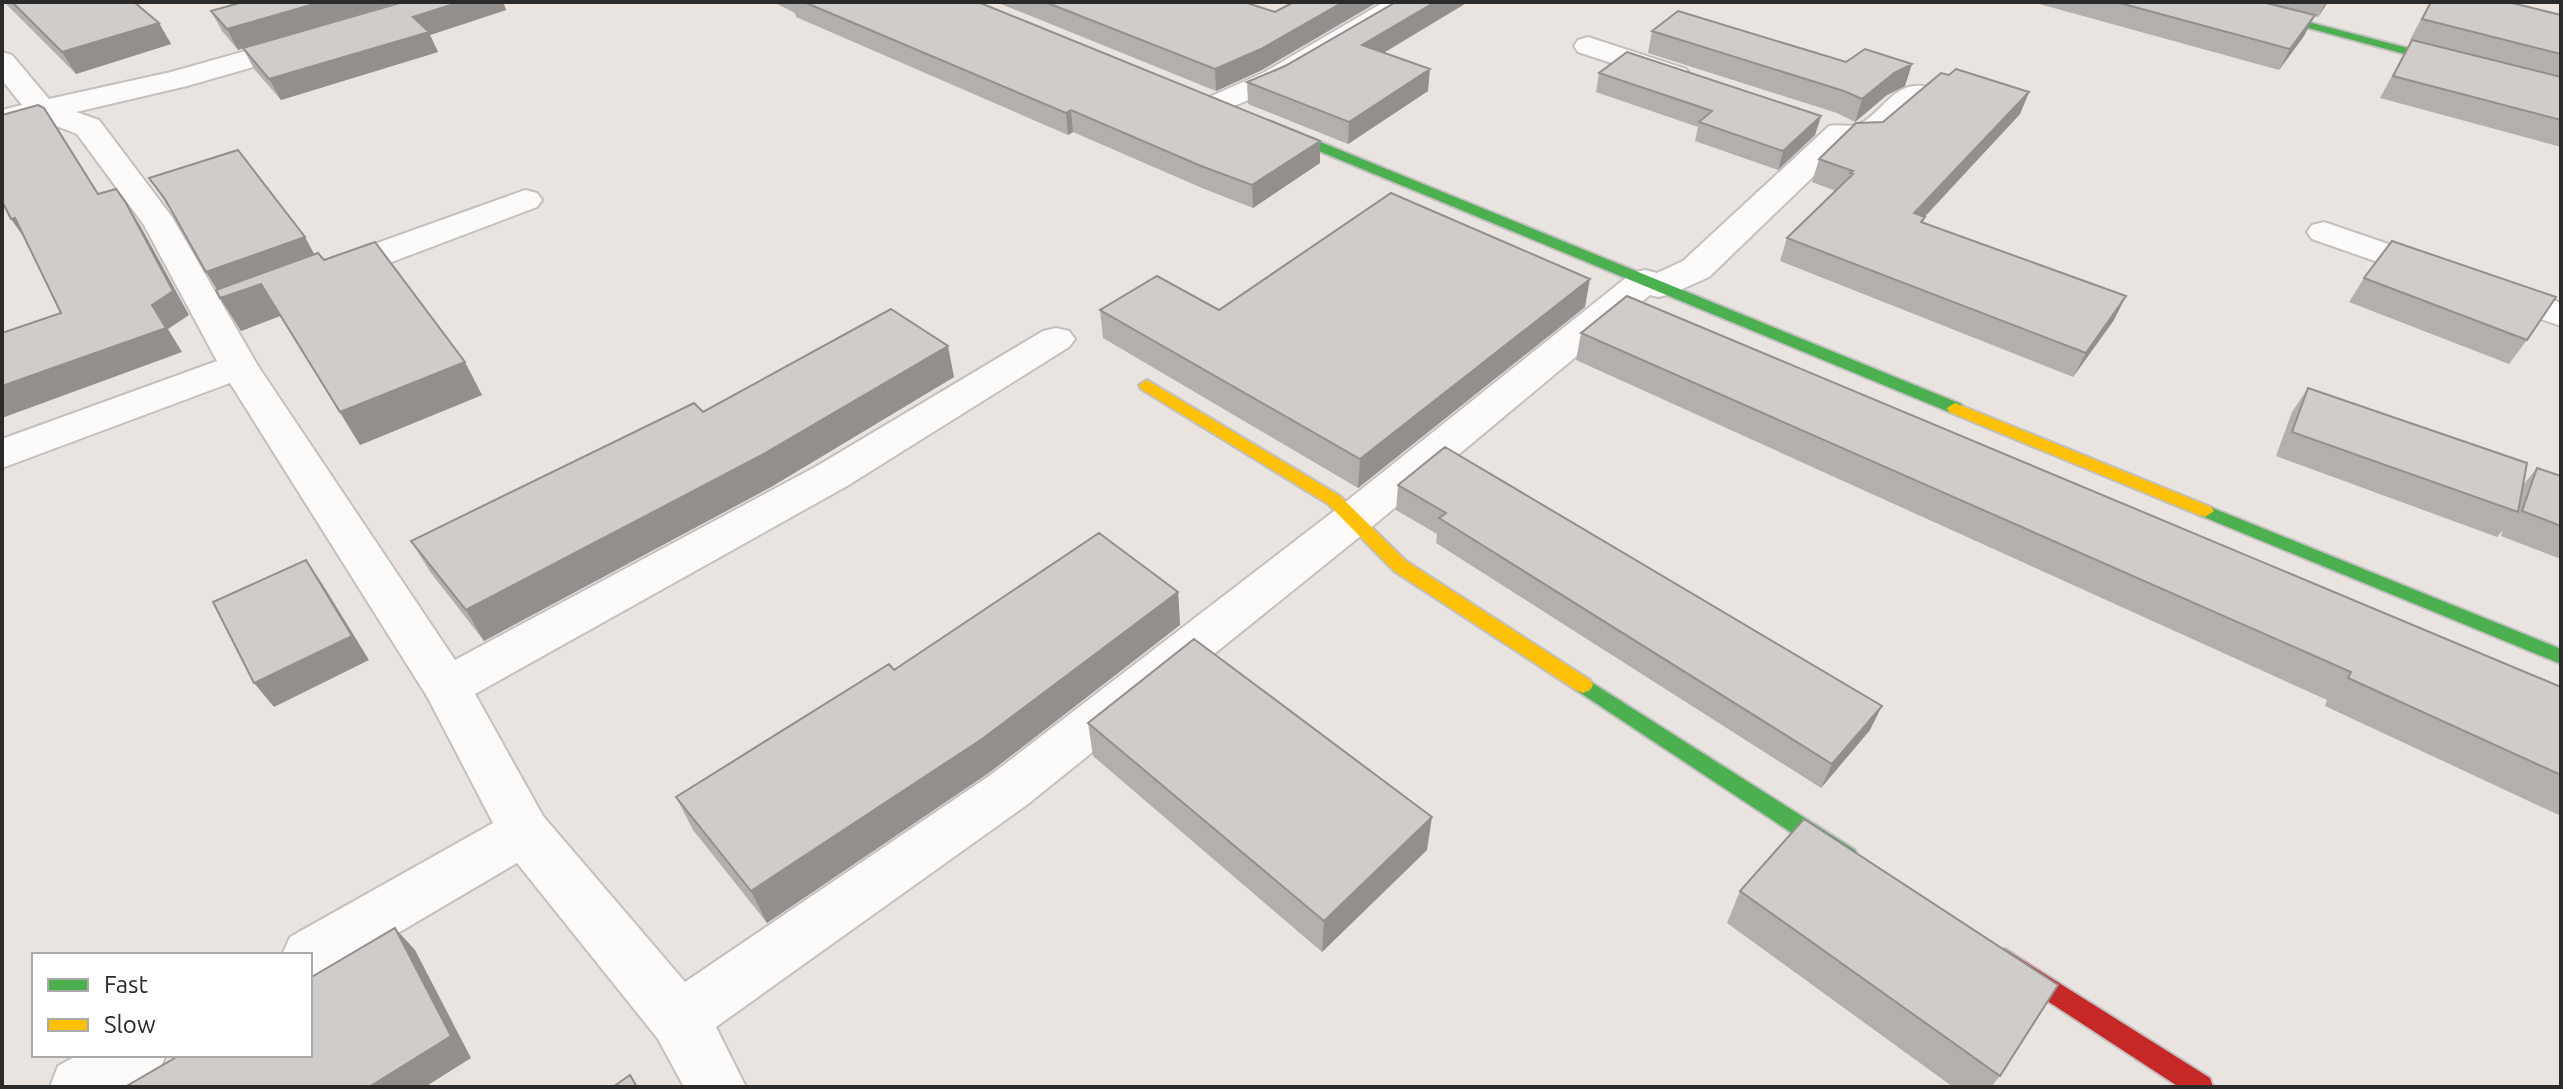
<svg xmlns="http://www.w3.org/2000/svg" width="2563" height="1089" viewBox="0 0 2563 1089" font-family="Ubuntu,sans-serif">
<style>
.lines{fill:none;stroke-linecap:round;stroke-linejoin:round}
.street-casing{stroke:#c2c0c1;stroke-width:4}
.fast-casing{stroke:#c2c0c1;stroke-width:4}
.slow-casing{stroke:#c2c0c1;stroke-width:4}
.jam-casing{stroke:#c2c0c1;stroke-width:4}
.street{fill:#fcfbfa;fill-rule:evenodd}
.fast{fill:#4caf50;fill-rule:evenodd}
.slow{fill:#ffc107;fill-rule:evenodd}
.jam{fill:#c62828;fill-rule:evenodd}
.wall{fill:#b3afad}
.shaded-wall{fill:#928f8d}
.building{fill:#d0ccc9;stroke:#928f8d;stroke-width:2}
</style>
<rect width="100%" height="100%" fill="#e9e4df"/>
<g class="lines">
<!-- street casing -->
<g class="street-casing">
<path id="street" d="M1384 2H1418L1414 8 1283 85 1218 113 1207 110 1203 104 1207 98 1263 73Z
M306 34 316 37 320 43 316 49 187 86 76 112 99 120 172 217 258 366 455 660 817 466 1043 331 1056 328 1069 331 1075 339 1069 347 847 486 475 694 543 816 685 982 992 774 1338 508 1632 273 1645 270 1657 273 1683 261 1829 126C1838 124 1847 127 1855 125 1881 119 1892 78 1927 87L1931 93 1874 142 1848 143 1709 277 1671 294 1658 297 1650 295 1368 530 1028 804 716 1027 746 1087H684L658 1039 517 863 330 973 310 981V955H282L290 937 493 823 428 698 230 383 2 468V439L217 361 144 225 77 134 41 120 2 128V110L22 105 2 80V52L12 55 49 99 171 72Z
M1588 37 1686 69 1691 75 1686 81 1676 84 1578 52 1574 46 1578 40Z
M525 190 537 193 542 200 537 207 339 282 326 285 313 282 308 274 313 266Z
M2324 222 2561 303V326L2312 239 2307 232 2312 225Z
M78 1055H166L157 1075 137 1087H50L58 1066Z"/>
</g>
<!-- fast casing -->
<g class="fast-casing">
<path id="fast" d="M2212 2H2231L2561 88V96Z
M1261 121H1269L1961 404 1963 408 1955 413 1949 412 1261 127Z
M2205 505 2561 649V664L2199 515 2196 511 2199 507Z
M1583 677 1855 850 1858 857 1855 864 1847 866 1839 864 1576 690 1573 685 1576 680Z"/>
</g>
<!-- slow casing -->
<g class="slow-casing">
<path id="slow" d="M1147 380 1340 496 1406 561 1590 680 1593 685 1590 690 1583 693 1576 690 1394 571 1328 504 1141 389 1139 385Z
M1955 403 2211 507 2214 511 2205 517 2199 515 1949 412 1947 408Z"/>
</g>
<!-- jam casing -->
<g class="jam-casing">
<path id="jam" d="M2005 949 2210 1078 2213 1087H2179L1997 968 1993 960 1997 952Z"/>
</g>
<!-- street -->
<use href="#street" class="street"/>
<!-- fast -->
<use href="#fast" class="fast"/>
<!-- slow -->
<use href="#slow" class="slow"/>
<!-- jam -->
<use href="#jam" class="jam"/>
</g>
<!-- wall -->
<path class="wall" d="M4 2H134L159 23 171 44 76 74Z
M243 2 238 50 222 31 211 11Z
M403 2H503L506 10 430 35 438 52 281 100 254 69 243 48Z
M773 2H978L1320 163 1253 208 1202 188 1073 132 1068 135 796 17 795 13Z
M996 2H1244L1262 70 1216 91Z
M1396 2H1468L1384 53 1428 91 1348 144 1248 104 1247 82 1285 66Z
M2032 2H2328L2318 17 2314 16 2304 36 2279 70Z
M2430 2H2508L2561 15V147L2380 98 2411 41 2410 40Z
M1652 31 1905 86 1887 95 1855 122 1837 113 1648 53Z
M1599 73 1821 116 1815 135 1778 170 1695 141 1698 127 1596 92Z
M1949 75 2029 92 2020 114 1924 217H1925L1923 223 2114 320 2073 377 1780 261 1787 238 1836 191 1812 182 1819 159 1883 122Z
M149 178 324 260 482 395 360 445 280 316 241 331 173 214Z
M2364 278 2527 340 2509 364 2349 302Z
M1585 307 1358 488 1103 338 1100 310Z
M1581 333 2561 687V816L2325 706 2327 700 1576 360Z
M954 377 771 487 484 641 431 573 411 541 703 412Z
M2308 388 2523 485 2537 468 2561 476V559L2501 536 2503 530 2497 537 2276 456 2292 412Z
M1398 485 1870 730 1821 788 1436 543 1437 534 1396 510Z
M1178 592 1180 625 990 772 767 923 693 830 676 797 894 670Z
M1088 723 1427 850 1322 952 1093 756Z
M1740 891 2000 1076 1991 1087H1953L1727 923Z"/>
<!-- shaded-wall -->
<path class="shaded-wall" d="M321 2H399L238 50 227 29Z
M460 2H503L506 10 430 35 438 52 281 100 269 79 413 17Z
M1343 2H1378L1262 70 1216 91 1215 69Z
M1435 2H1468L1361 66 1362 45Z
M2326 2H2328L2318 17Z
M2315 15 2304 36 2279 70 2290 49Z
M159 23 171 44 76 74 62 52Z
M1912 64 1905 86 1887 95 1855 122 1862 99 1894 73Z
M1430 69 1428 91 1348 144 1349 122Z
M2029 92 2020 114 1906 237 1914 213Z
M44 108 59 130 113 218 98 194Z
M1071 110 1073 132 1068 135 1066 113Z
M1821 116 1815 135 1778 170 1783 151Z
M1320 141V163L1253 208 1252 185Z
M126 203 141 227 189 315 168 329 182 352 2 418V386L152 305Z
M15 218 28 243 11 219Z
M305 237 318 261 221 296 206 272Z
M1590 279 1585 307 1358 488 1360 459Z
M261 284 280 316 241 331 220 298Z
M2126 296 2114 320 2073 377 2086 353Z
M948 346 954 377 771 487 484 641 466 610Z
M465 362 482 395 360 445 340 412Z
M306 560 323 585 369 660 274 707 254 683Z
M1178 592 1180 625 990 772 767 923 751 891Z
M1882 706 1870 730 1821 788 1832 764Z
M1432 817 1427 850 1322 952 1324 921Z
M395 928 415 950 471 1058 425 1087H369Z"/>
<!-- building -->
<path class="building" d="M12 2H134L159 23 62 52Z
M243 2H321L227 29 211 11Z
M403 2H460L413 17 429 32 269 79 243 48Z
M804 2H978L1320 141 1252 185 1201 166 1071 110 1066 113Z
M1045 2H1244L1275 12 1294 2H1343L1261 49 1215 69Z
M1396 2H1435L1362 45 1430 69 1349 122 1247 82 1285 66Z
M2116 2H2262L2315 15 2290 49Z
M2431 2H2508L2561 15V54L2422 19Z
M1678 11 1846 62 1865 49 1912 64 1894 73 1862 99 1844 91 1652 31Z
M2412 40 2561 77V120L2393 76Z
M1627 52 1821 116 1783 151 1699 122 1712 111 1599 73Z
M1956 69 2029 92 1914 213 1925 217 1921 222 2126 296 2086 353 1787 238 1853 174 1850 173 1853 171 1819 159 1856 123 1883 122 1941 73 1949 75Z
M38 105 44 108 98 194 116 189 126 203 173 291 152 305 166 328 2 386V333L61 313 15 218 11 219 2 201V115Z
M238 150 305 237 206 272 165 199 149 178Z
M1391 193 1590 279 1360 459 1100 310 1157 276 1219 310Z
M2392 241 2556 297 2527 340 2364 278Z
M375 242 465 362 340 412 261 284 220 298 216 290 318 253 324 260Z
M1627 296 2561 687V775L2348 678 2351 672 1581 333Z
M891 309 948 346 760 456 466 610 411 541 694 403 703 412Z
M2308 388 2527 463 2518 512 2292 432Z
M1445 447 1882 706 1832 764 1439 518 1446 513 1398 485Z
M2537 468 2561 476V526L2522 511Z
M1099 533 1178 592 982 739 751 891 676 797 889 664 894 670Z
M306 560 352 636 254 683 213 602Z
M1194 639 1432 817 1324 921 1088 723Z
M1804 819 2058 985 2000 1076 1740 891Z
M395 928 451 1036 369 1087H125L180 1055H310V978Z
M630 1075 637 1087H613Z"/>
<!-- border -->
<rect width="2563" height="1089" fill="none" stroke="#2a2a2a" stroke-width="8"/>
<!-- legend -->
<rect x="32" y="953" width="280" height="104" fill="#ffffff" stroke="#aaaaaa" stroke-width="2"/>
<rect x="48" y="979" width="40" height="12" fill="#4caf50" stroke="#aaaaaa" stroke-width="2"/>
<text x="104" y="993" font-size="24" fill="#2a2a2a">Fast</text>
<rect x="48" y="1019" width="40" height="12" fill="#ffc107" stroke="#aaaaaa" stroke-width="2"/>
<text x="104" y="1033" font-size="24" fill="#2a2a2a">Slow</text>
</svg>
